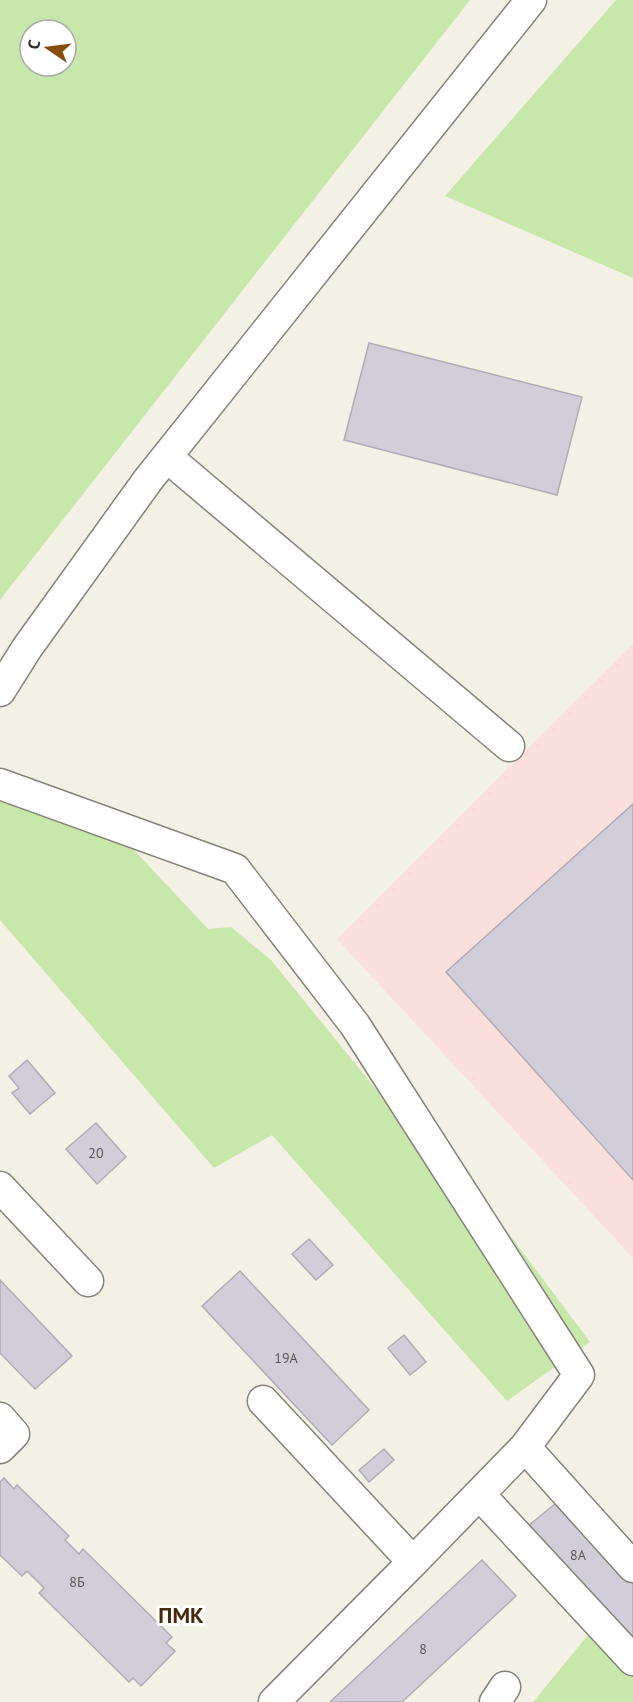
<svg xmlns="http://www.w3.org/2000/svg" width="633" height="1702" viewBox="0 0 633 1702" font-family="'PT Sans',sans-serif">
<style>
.education{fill:#fadfdc}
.green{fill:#c8e7ab;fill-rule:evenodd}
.building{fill:#d2ced9;stroke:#b0acb6;stroke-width:1.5}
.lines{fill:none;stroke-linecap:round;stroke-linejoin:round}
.minor-casing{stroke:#858379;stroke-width:33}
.minor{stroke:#fff;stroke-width:30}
.labels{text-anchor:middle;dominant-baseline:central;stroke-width:6;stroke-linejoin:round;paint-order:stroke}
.number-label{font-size:14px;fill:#575555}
.district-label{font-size:22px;font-weight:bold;fill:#46280d;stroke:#fff}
</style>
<rect width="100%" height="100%" fill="#f3f0e5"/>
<!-- education -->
<path class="education" d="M633 644V1258L337 939Z"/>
<!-- green -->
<path class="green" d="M0 0H470L0 600ZM30 30H66V66H30Z
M616 0H633V278L445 196Z
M0 797 89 802 208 929 231 927 271 960 375 1088 417 1149 434 1134 590 1342 507 1401 272 1135 214 1168 0 920Z
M593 1629 633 1674V1702H533Z"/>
<!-- building -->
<path class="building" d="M369 343 582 397 557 495 344 440Z
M633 804V1180L446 972Z
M27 1060 55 1093 30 1114 12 1093 19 1088 9 1076Z
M96 1123 126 1157 97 1184 66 1149Z
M309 1239 333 1265 316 1280 292 1254Z
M240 1271 369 1410 332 1445 202 1306Z
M0 1280 72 1356 35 1389 0 1353Z
M404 1335 426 1362 410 1375 388 1348Z
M384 1449 394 1460 369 1482 359 1470Z
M4 1478 14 1489 17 1485 69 1536 65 1540 79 1554 83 1549 172 1637 166 1643 175 1651 141 1686 133 1678 129 1682 39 1593 44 1588 27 1571 22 1576 0 1555V1482Z
M561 1499 633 1578V1651L522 1531Z
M482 1560 516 1596 402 1702H330Z"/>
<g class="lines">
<!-- minor casing -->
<g class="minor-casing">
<path id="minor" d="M167 457 509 746
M0 691 27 648 148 480 531 0
M0 784 235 869 355 1025 579 1375 525 1447 633 1567
M0 1187 88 1281
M263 1401 413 1562 274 1702
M0 1418 14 1434 0 1448
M480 1495 633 1660
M413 1562 525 1447
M495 1702 505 1687"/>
</g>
<!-- minor -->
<use href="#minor" class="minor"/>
</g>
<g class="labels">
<!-- number labels -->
<g class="number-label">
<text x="96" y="1153">20</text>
<text x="286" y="1358">19А</text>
<text x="578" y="1555">8А</text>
<text x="77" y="1582">8Б</text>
<text x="423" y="1649">8</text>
</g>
<!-- district labels -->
<g class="district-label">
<text x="181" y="1615">ПМК</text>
</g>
</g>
<!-- north arrow -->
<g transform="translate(48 48) rotate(284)"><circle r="28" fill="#ffffff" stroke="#ababa9" stroke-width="1.5"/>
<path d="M0-4.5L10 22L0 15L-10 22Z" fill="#884c0a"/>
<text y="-9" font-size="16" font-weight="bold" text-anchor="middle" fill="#2e2d29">С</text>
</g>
</svg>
